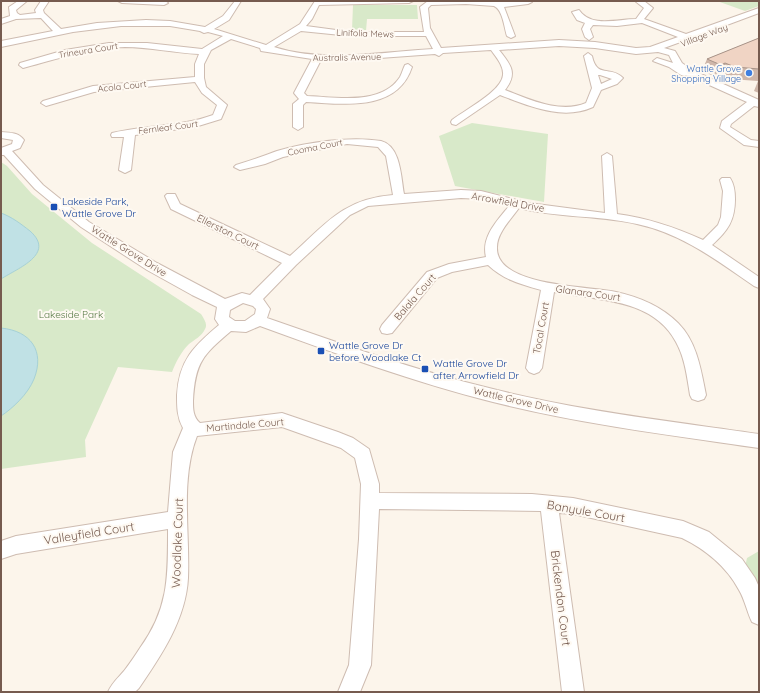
<svg xmlns="http://www.w3.org/2000/svg" width="760" height="693" viewBox="0 0 760 693" font-family="Quicksand,sans-serif">
<style>
.green{fill:#d8e9c9}
.water{fill:#c0e1e5;stroke:#a6d1d6}
.lines{fill:none;stroke-linecap:round;stroke-linejoin:round}
.minor-casing{stroke:#cebcb1;stroke-width:2}
.minor{fill:#fff;fill-rule:evenodd}
.wall{fill:#ceb6a9}
.shaded-wall{fill:#a89489}
.building{fill:#f0d4c4;stroke:#a89489}
.shop-dot{fill:#3f7fe0;stroke:#fef9f2;stroke-width:1.5}
.transit-dot{fill:#1a4fb4;stroke:#fef9f2;stroke-width:1.5}
.labels{text-anchor:middle;dominant-baseline:central;stroke-width:4;stroke-linejoin:round;paint-order:stroke}
.far-street-label{font-size:9px;fill:#765b4f;stroke:#fef9f2}
.far-shop-label{font-size:9px;fill:#366cbe;stroke:#fef9f2;text-anchor:end}
.transit-label{font-size:10px;fill:#164399;stroke:#fef9f2;text-anchor:start}
.street-label{font-size:10px;fill:#765b4f;stroke:#fef9f2}
.park-label{font-size:10px;fill:#587b47;stroke:#fef9f2}
.near-street-label{font-size:12px;fill:#765b4f;stroke:#fef9f2}
</style>
<rect width="100%" height="100%" fill="#fcf5eb"/>
<!-- green -->
<path class="green" d="M717 1H759V6L745 11Z
M353 5H417L418 19H367L366 31 352 30Z
M472 123 548 134 544 202 455 186 439 136Z
M1 162 7 166 32 194 92 243 201 314C204 319 208 324 205 329 202 336 194 340 189 344 181 352 176 362 172 372L118 367 85 440 86 457 1 469Z
M759 551V593L745 567 747 558Z"/>
<!-- water -->
<path class="water" d="M1 213C12 217 21 224 30 231 56 254 18 268 1 279Z
M1 328C31 331 45 351 34 379 28 394 13 408 1 416Z"/>
<g class="lines">
<!-- minor casing -->
<g class="minor-casing">
<path id="minor" d="M18 1H27L16 10 17 13 20 15 36 13 35 10 41 1H49L43 10 44 13 61 29 97 23 146 20 170 21 205 27 223 16 235 1H241L229 20 214 29 266 45 300 24 315 1H413L409 3 319 5 312 19 306 26 351 32H424L420 7 428 1 532 2 528 4 504 7 515 36 511 38 507 36C504 27 503 10 494 6L466 4 431 5 428 8 430 28 441 48 559 40 595 42 636 48 650 47 678 37 642 23 617 26 593 25 590 29 593 37 589 40 585 37 582 29 585 23 577 20 572 12 579 10C591 28 618 19 636 19L644 8 635 1H644L653 8 644 19 686 34 759 8V13L692 38 691 40H686L664 48 675 51 682 63 692 70 759 100V107L754 106 731 124 730 127 751 140 759 141V147L744 145 720 128 722 121 747 102 687 75H681L669 67 653 61 657 58 673 63 669 55 658 52 636 54 595 48 559 46 499 50C511 65 518 73 505 90 529 99 560 114 586 103L592 88 584 56 588 53 592 56C597 79 610 65 623 78L617 84 601 90 593 107C563 121 529 106 500 95L456 125 452 124 451 122 452 120C465 110 502 91 503 75 504 66 496 57 491 50L443 53 439 56 435 54 352 60H321L304 93 307 96C336 97 381 106 400 77 402 73 403 69 405 65L408 64 412 67C397 112 345 104 306 102L303 105V127L298 130 293 127V104L299 99 294 93 312 59 261 51 260 48 231 39 211 50 204 64V78L206 87 227 105 221 119 195 127 135 135 131 170 125 173 119 170 124 137H112L111 135 112 133C145 125 180 127 213 115L217 105 202 93 195 82 94 92 46 106 41 103 43 101 93 86 195 77V64L199 54C174 53 150 47 125 47 89 48 57 59 23 68L19 65 20 63 65 50 109 43H147L202 49 223 36 208 32 204 33 200 31 170 26H121L73 32 1 47V41L53 31 41 18 16 19 1 24V19L10 16 9 7ZM301 31 351 36H426L433 49C381 52 324 63 274 47ZM598 75H600L612 79 601 84Z
M118 1H165L168 3 164 5 122 3Z
M1 132C11 133 18 132 24 140L20 148 12 151 43 185 89 222 157 263 225 299 242 293 250 295 282 263 171 209 165 196 167 194H175L180 204 290 256C325 225 342 199 393 195L386 156 378 147 347 144 283 157 265 164 240 170 234 167 236 165C250 161 263 156 277 151 308 142 350 136 381 141 401 146 401 178 404 194L461 190 481 191 529 203 605 213 602 156 607 153 612 156 617 214C648 218 674 227 703 240L718 225 721 217 723 191 720 180 722 178H730C734 184 735 191 735 199 735 220 728 231 712 245L759 277V288L754 286C716 260 683 234 637 224 598 215 557 218 519 208 511 219 497 233 497 247 495 287 589 286 616 292 639 297 661 306 678 323 697 342 701 370 706 395L704 399 698 401 692 399 690 395C687 377 685 358 676 342 653 298 596 300 554 292L542 368 539 372 534 374 529 372 526 368 541 290C520 284 504 280 488 265L452 272 437 278 392 333 387 334 382 333 380 329 382 325 427 272 449 264 486 257C481 237 497 221 509 206L481 199 461 198 368 206 350 215 296 265 263 299 270 309 267 318C342 344 416 371 493 389 580 411 670 421 759 434V448C670 435 581 424 493 402 414 382 337 354 260 326L246 332 231 331C203 355 195 362 193 401 193 409 193 417 200 423L282 413 338 432 353 438 369 449 379 484V493L532 494 573 498 683 521 709 532 742 559 755 578 759 587V625L752 622C747 612 745 600 739 590 727 567 705 549 682 538L573 514 559 513 584 692H562L541 511 379 509 371 665 360 692H338L349 665 359 539 361 484 355 458 341 448 282 427 197 436C180 480 190 533 188 578 186 619 161 656 139 688L135 692H108C112 683 118 678 124 671 130 663 135 656 140 648 169 608 168 576 168 529L16 554 1 559V541L16 536 168 512 173 452 183 428C177 417 177 407 177 395 179 360 194 346 219 325L215 319 217 307 192 295 147 270 81 227 35 189 4 155H1V148L12 144 13 140 1 138ZM243 303 253 306 256 309 255 314 245 321H235L229 317 230 310Z"/>
</g>
<!-- minor -->
<use href="#minor" class="minor"/>
</g>
<!-- wall -->
<path class="wall" d="M759 38V93L754 91 758 81 730 79 720 75 716 77 702 71 707 59Z"/>
<!-- shaded-wall -->
<path class="shaded-wall" d="M725 63 720 75 716 77 721 65Z"/>
<!-- building -->
<path class="building" d="M759 38V69L735 67 725 63 721 65 707 59Z"/>
<!-- markers -->
<circle class="shop-dot" cx="749" cy="73" r="4"/>
<g class="transit-dot">
<rect x="50" y="203" width="8" height="8" rx="2"/>
<rect x="317" y="347" width="8" height="8" rx="2"/>
<rect x="421" y="365" width="8" height="8" rx="2"/>
</g>
<g class="labels">
<!-- far-street labels -->
<g class="far-street-label">
<text transform="translate(365 33) rotate(2)">Linifolia Mews</text>
<text transform="translate(704 35) rotate(-21)">Village Way</text>
<text transform="translate(88 50) rotate(-9)">Trineura Court</text>
<text transform="translate(347 57) rotate(-1)">Australis Avenue</text>
<text transform="translate(122 86) rotate(-6)">Acola Court</text>
<text transform="translate(168 127) rotate(-7)">Fernleaf Court</text>
<text transform="translate(315 147) rotate(-11)">Cooma Court</text>
</g>
<!-- far-shop labels -->
<g class="far-shop-label">
<text x="741" y="68">Wattle Grove<tspan x="741" dy="10">Shopping Village</tspan></text>
</g>
<!-- transit labels -->
<g class="transit-label">
<text x="62" y="201">Lakeside Park,<tspan x="62" dy="12">Wattle Grove Dr</tspan></text>
<text x="329" y="345">Wattle Grove Dr<tspan x="329" dy="12">before Woodlake Ct</tspan></text>
<text x="433" y="363">Wattle Grove Dr<tspan x="433" dy="12">after Arrowfield Dr</tspan></text>
</g>
<!-- street labels -->
<g class="street-label">
<text transform="translate(508 202) rotate(10)">Arrowfield Drive</text>
<text transform="translate(228 232) rotate(26)">Ellerston Court</text>
<text transform="translate(129 251) rotate(32)">Wattle Grove Drive</text>
<text transform="translate(588 293) rotate(8)">Glanara Court</text>
<text transform="translate(415 297) rotate(-49)">Balala Court</text>
<text transform="translate(541 328) rotate(-80)">Tocal Court</text>
<text transform="translate(516 400) rotate(13)">Wattle Grove Drive</text>
<text transform="translate(245 425) rotate(-5)">Martindale Court</text>
</g>
<!-- park labels -->
<g class="park-label">
<text x="71" y="314">Lakeside Park</text>
</g>
<!-- near-street labels -->
<g class="near-street-label">
<text transform="translate(586 511) rotate(10)">Banyule Court</text>
<text transform="translate(89 533) rotate(-9)">Valleyfield Court</text>
<text transform="translate(177 543) rotate(-88)">Woodlake Court</text>
<text transform="translate(561 598) rotate(83)">Brickendon Court</text>
</g>
</g>
<!-- border -->
<rect width="760" height="693" fill="none" stroke="#765b4f" stroke-width="4"/>
</svg>
